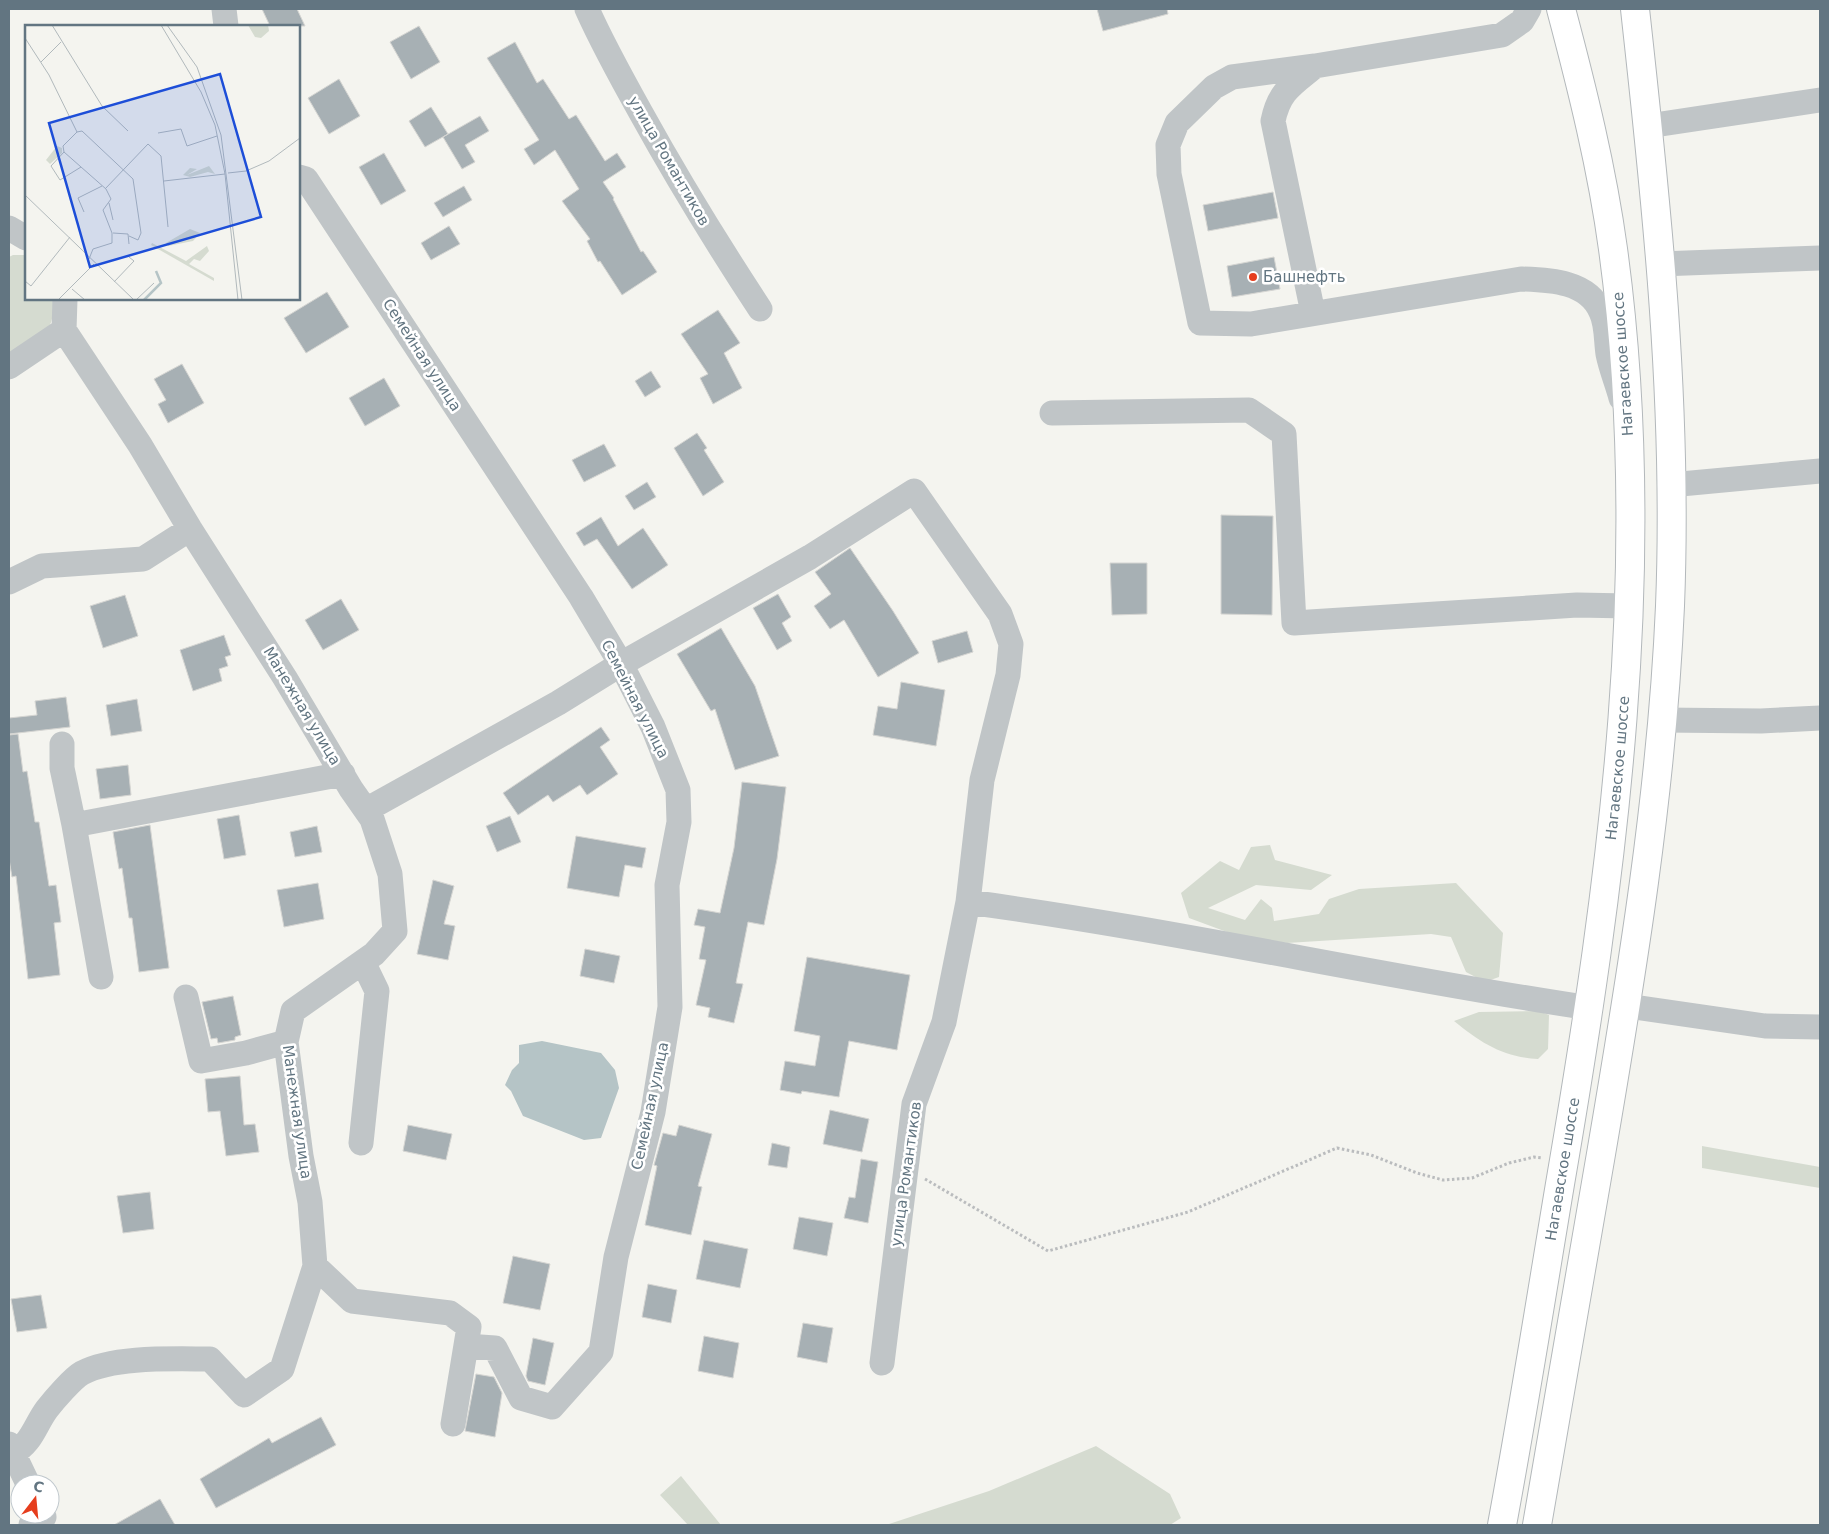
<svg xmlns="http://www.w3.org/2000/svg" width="1829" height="1534" viewBox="0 0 1829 1534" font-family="'DejaVu Sans',sans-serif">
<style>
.green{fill:#d5dbd0}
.water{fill:#b5c4c6}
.building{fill:#a7b0b4;stroke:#d5d5d2}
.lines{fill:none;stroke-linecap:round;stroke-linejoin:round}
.major-casing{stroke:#b3b8bb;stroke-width:30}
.path{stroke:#babcbe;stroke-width:3;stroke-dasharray:2.5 2.5;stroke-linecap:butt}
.minor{stroke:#c0c5c7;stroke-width:25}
.major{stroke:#fff;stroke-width:28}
.poi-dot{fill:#e63d1d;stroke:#fff;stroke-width:2}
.labels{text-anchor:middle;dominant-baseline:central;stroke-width:5;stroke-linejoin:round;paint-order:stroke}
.street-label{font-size:15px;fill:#627581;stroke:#fff}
.poi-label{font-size:15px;fill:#627581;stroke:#fff;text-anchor:start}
.inset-river{fill:none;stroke:#b5c4c6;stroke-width:2.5}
.inset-road{fill:none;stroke:#b1b9bc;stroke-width:1}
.view{fill:#1d4ed8;fill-opacity:0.15;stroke:#1d4ed8;stroke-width:2.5}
.inset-edge{fill:none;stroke:#627581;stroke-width:2.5}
</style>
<rect width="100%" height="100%" fill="#f4f4ef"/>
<!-- green -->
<path class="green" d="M13 255H26V299H55C52 339 41 338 9 356V257Z
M1270 845 1275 860 1332 875 1311 890 1256 885 1208 908 1245 920 1261 899 1272 908 1274 921 1319 914 1329 899 1359 889 1456 883 1503 933 1499 977 1485 982 1466 972 1451 937 1431 934 1287 943 1235 935 1189 918 1181 893 1220 861 1239 870 1251 847Z
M1539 1011 1549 1015 1548 1049 1538 1059C1503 1057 1481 1043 1454 1021L1479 1012Z
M1702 1146 1820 1167V1188L1702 1168Z
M1096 1446 1170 1494 1181 1518 1170 1525H886L989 1491Z
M681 1476 721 1525H688L660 1495Z"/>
<!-- water -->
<path class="water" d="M542 1041 601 1053 615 1070 619 1088 601 1138 584 1140 523 1116 511 1091 505 1085 512 1070 519 1063V1045Z"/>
<!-- building -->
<path class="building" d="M262 9H297L305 26H270Z
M1097 9H1167L1168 14 1103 31Z
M419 26 440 62 411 79 390 42Z
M515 42 537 83 543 79 569 119 576 115 605 161 617 153 626 167 603 182 614 198 613 199 641 252 643 251 657 272 622 295 600 261 598 262 587 241 590 239 562 201 579 189 555 150 534 165 524 149 539 140 487 58Z
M339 79 360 116 329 134 308 98Z
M431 107 448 134 425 147 409 121Z
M480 116 489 131 465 145 475 162 462 169 443 137Z
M384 153 406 191 381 205 359 167Z
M464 186 472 200 443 217 434 203Z
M1273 192 1278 218 1208 231 1203 205Z
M449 226 460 244 431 260 421 243Z
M1274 257 1280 289 1232 297 1227 266Z
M327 292 349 327 306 353 284 318Z
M718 310 740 343 724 353 742 388 713 404 700 378 708 374 681 334Z
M182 364 204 403 168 423 158 404 166 400 154 379Z
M651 371 661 387 645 397 635 381Z
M384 378 400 406 365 426 349 398Z
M697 433 707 448 704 450 724 482 703 496 674 448Z
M604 444 616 466 584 482 572 460Z
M647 482 656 497 634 510 625 496Z
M1221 515 1273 516 1272 615 1221 614Z
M601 517 618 546 643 528 668 565 632 589 597 539 584 546 576 533Z
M850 548 893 611 919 653 878 677 844 620 830 629 814 606 831 594 815 572Z
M1110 563H1147V614L1112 615Z
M778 594 791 617 782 623 792 641 777 650 753 608Z
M125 595 138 636 103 648 90 606Z
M341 599 359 630 323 650 305 620Z
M721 628 755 686 779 756 735 770 715 709 711 711 677 654Z
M967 631 973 652 938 663 932 641Z
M224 635 231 655 225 657 228 666 219 669 222 681 193 691 180 650Z
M901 682 945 690 936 746 873 735 878 706 897 709Z
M66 697 70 727 9 734V718L37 715 35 701Z
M137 699 142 731 111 736 106 705Z
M601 727 610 740 600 747 618 774 587 795 580 785 553 802 548 795 518 815 503 793Z
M18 734 23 772 27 771 35 822H39L49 886 56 885 61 922 54 923 60 975 28 979 16 876 12 877 9 859V735Z
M128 765 131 795 100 799 96 769Z
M742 782 786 787 777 859 764 925 748 922 736 983 743 984 734 1023 708 1017 710 1008 696 1005 706 960 699 959 705 927 694 925 698 909 720 913 734 848Z
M239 815 246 855 224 859 217 819Z
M510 816 521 842 497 852 486 826Z
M150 825 169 968 139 972 132 918H129L122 868 119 869 113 832Z
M317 826 322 852 295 857 290 832Z
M576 836 646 848 642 868 625 865 619 897 567 888Z
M433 880 454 886 444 924 455 926 448 960 417 954Z
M318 883 324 919 284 927 277 890Z
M585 949 620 956 614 983 580 976Z
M807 957 910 975 897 1050 849 1041 839 1097 802 1091 801 1094 780 1090 785 1061 815 1066 820 1036 794 1031Z
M233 996 241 1035 235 1037V1040L218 1043 217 1038 211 1039 202 1002Z
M240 1076 244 1125 255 1124 259 1152 226 1156 220 1111 208 1112 205 1079Z
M830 1110 869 1119 862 1152 823 1144Z
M408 1125 452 1134 446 1160 403 1151Z
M679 1125 712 1134 698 1186 702 1187 691 1235 645 1225 657 1166 654 1165 663 1133 676 1136Z
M772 1143 790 1147 787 1168 768 1165Z
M861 1159 878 1162 868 1223 844 1218 849 1197 855 1198Z
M150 1192 154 1229 123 1233 117 1196Z
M799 1217 833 1223 827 1256 793 1249Z
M704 1240 748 1249 740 1288 696 1279Z
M513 1256 550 1264 540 1310 503 1303Z
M648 1284 677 1290 671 1323 642 1317Z
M41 1295 47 1328 17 1332 11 1299Z
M803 1323 833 1328 827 1363 797 1357Z
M704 1336 739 1343 733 1378 698 1371Z
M533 1338 554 1343 545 1385 528 1381 526 1376Z
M476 1374 494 1377 502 1393 495 1437 465 1431Z
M321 1417 336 1445 216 1508 200 1479 269 1438 272 1443Z
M160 1499 175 1525H114Z"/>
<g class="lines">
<!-- major casing -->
<g class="major-casing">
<g id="major">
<path id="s1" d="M1502 1525C1523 1412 1541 1298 1560 1184 1613 875 1656 563 1613 249 1602 168 1582 88 1561 9"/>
<path d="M1537 1525C1559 1402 1580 1278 1601 1154 1632 973 1662 790 1670 606 1678 407 1657 207 1635 9"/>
</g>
</g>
<!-- path -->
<path class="path" d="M925 1179 1048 1251 1188 1212 1337 1148 1371 1155 1417 1173 1443 1180 1472 1178 1509 1163 1534 1157 1543 1158"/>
<!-- minor -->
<path class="minor" d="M224 9 226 26
M587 9C603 45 622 79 641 113 678 180 718 245 760 309
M1529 9 1522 21 1502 35 1315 66 1232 77 1214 87 1177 123 1168 145 1169 174 1200 323 1251 324 1521 279C1550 280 1588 281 1601 312 1607 324 1606 341 1608 354 1611 369 1617 383 1621 398
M1648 126 1820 100
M299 177 306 179 581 597 621 664 653 727 678 790 679 822 667 885 670 1007 653 1112 616 1257 601 1352 552 1407 521 1398 495 1348 466 1346
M9 228 26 238
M1660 264 1820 258
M1313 313 1273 121C1279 91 1292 85 1315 66
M9 367 64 330
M1052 413 1249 410 1284 434 1294 623 1577 605 1629 606
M1670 485 1820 471
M9 582 42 566 143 559 190 529
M1662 720 1761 721 1820 718
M62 744V768L74 825
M366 810 558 703 621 664 810 557 914 491 1000 614 1011 644 1008 675 982 780 968 902 944 1022 914 1104 882 1363
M968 902C1177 930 1382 977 1590 1008
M101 977 74 825 343 774
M186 997 201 1061 246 1053 286 1042
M1627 1006 1765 1026 1820 1027
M361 1143 377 991 363 962
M315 1266 352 1301 450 1313 469 1327 453 1424
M9 1444 28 1484
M13 1453C32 1443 35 1425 47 1409 54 1400 73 1378 82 1373 114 1356 174 1359 210 1359L244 1395 282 1369 315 1266 310 1202 301 1156 286 1042 293 1011 374 954 395 931 390 874 372 819 351 789 285 678 190 529 140 445 64 330 65 299
M31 1525 44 1517"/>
<!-- major -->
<use href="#major" class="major"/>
</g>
<!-- markers -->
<circle class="poi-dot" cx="1253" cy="277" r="5"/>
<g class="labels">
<!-- street labels -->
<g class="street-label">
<text transform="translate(669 161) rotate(60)">улица Романтиков</text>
<text transform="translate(422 355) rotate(57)">Семейная улица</text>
<text transform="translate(1623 364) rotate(-94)">Нагаевское шоссе</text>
<text transform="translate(635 699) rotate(63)">Семейная улица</text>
<text transform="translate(302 706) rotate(59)">Манежная улица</text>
<text stroke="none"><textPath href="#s1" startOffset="766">Нагаевское шоссе</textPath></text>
<text transform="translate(650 1106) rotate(-78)">Семейная улица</text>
<text transform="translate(297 1112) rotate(82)">Манежная улица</text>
<text stroke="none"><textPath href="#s1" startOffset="361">Нагаевское шоссе</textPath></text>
<text transform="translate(906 1174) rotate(-82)">улица Романтиков</text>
</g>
<!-- poi labels -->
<g class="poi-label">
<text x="1263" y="277">Башнефть</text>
</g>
</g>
<!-- overview -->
<g transform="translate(25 25)">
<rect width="275" height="275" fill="#f4f4ef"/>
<path d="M223 0H243L244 6 236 13 230 12ZM32 121 37 123V128L25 139 21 135ZM184 141 190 149 183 147 165 152 158 150 165 143 172 144 162 150ZM165 204 175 208 168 216 143 221 141 218ZM127 218 161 236 182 221 184 226 175 236 169 234 164 239 189 253V256L126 220Z" fill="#d5dbd0"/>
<path class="inset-river" d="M119 275 136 258 131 246"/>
<path class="inset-road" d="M27 0 77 81 103 106M136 0 176 67 190 100 200 149 213 275M142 0 172 42 196 110 217 275M0 13 24 50 52 107 57 106 108 154 116 208 113 215 104 211M16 37 36 17M52 107 38 121 39 127 81 164 86 174 78 185 87 208V218L68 224 64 234M133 108 156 104 162 121 192 111M39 127 26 141 35 155 56 142M203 148 221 146 244 136 275 113M139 156 200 149M80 164 123 119 136 131 143 202M0 170 109 275M84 178 88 195M59 187 53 173 77 161M88 208 103 209 104 219M0 256 6 261 45 212M89 257 109 236 104 232M47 264 60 275M33 275 69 239M111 275 129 258"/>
<path class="view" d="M195 49 236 192 65 242 24 98Z"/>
<rect width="275" height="275" class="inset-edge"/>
</g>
<!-- border -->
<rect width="1829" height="1534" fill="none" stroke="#627581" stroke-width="20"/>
<!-- north arrow -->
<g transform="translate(35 1499) rotate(16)"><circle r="24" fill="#ffffff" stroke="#c0c8cd"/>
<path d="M0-4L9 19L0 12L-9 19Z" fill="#e63d1d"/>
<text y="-8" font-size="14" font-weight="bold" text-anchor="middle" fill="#627581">С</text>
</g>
</svg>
